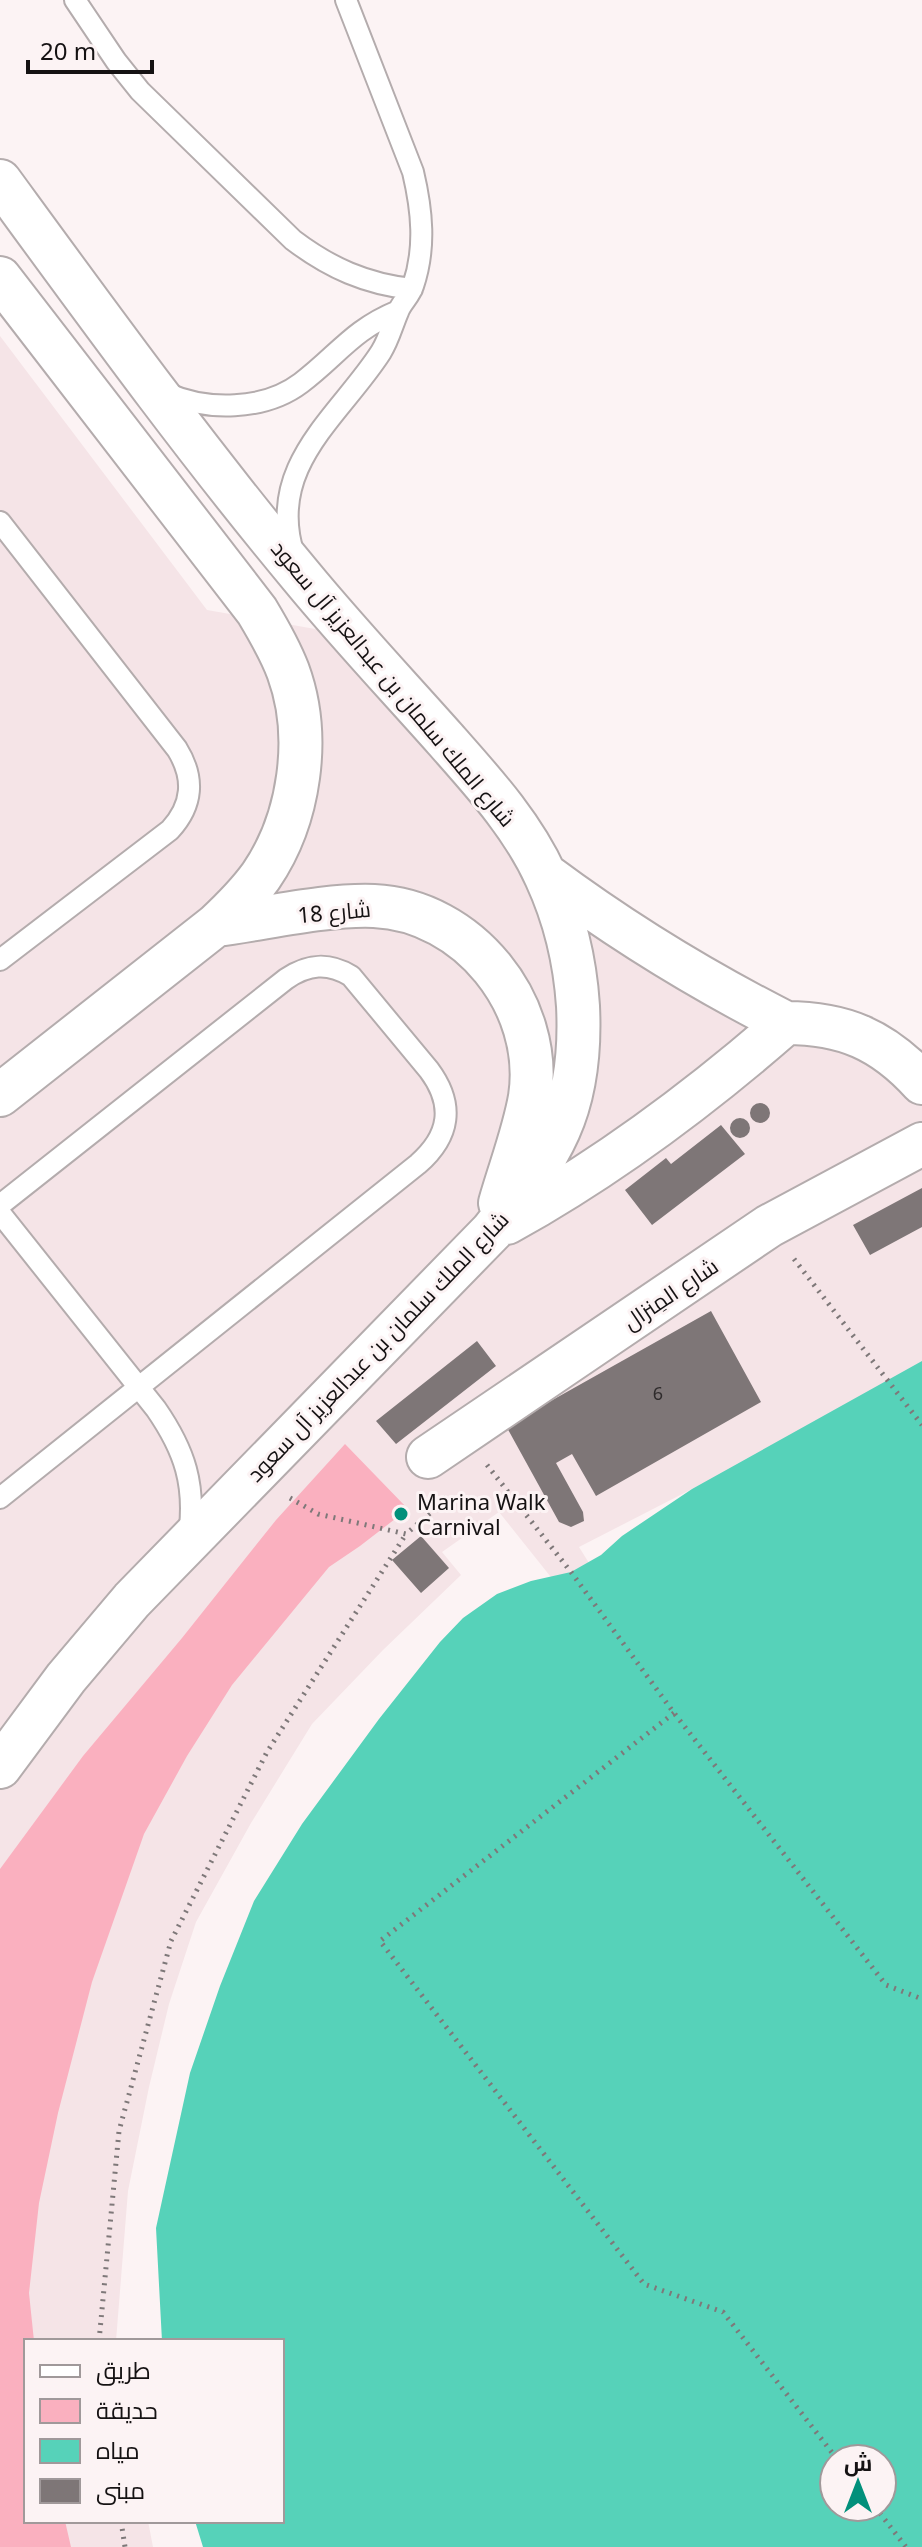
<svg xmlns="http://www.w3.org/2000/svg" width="922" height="2547" viewBox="0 0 922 2547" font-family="'Noto Sans',Cairo,sans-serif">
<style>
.built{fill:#f5e4e7}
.green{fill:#fab0bf}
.water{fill:#56d2b9;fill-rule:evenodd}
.building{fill:#7e7677}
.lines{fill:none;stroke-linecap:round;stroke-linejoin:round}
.service-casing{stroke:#b4acad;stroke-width:24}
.minor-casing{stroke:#b4acad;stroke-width:46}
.path{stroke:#7e7879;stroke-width:5;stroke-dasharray:2 6;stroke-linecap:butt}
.service{stroke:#fff;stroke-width:20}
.minor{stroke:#fff;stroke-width:42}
.poi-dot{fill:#02907b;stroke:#fcf3f4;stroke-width:3}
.labels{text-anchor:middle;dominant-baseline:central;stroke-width:6;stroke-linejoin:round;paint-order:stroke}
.number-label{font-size:18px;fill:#2f2b2c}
.street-label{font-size:22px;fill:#151213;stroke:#fcf3f4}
.poi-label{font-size:22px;fill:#151213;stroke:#fcf3f4;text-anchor:start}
</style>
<rect width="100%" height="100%" fill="#fcf3f4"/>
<!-- built -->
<path class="built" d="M0 336 207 610 338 633 516 856 753 1025 905 1045 922 1049V1371L579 1547 604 1587 574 1606 499 1512 442 1552 461 1575 383 1650 312 1724 251 1823 196 1922 169 2004 149 2087 128 2191 116 2341H26V2521H148L153 2547H0Z"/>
<!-- green -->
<path class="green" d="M345 1444 408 1509 360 1546 329 1567 232 1685 187 1756 144 1834 92 1982 58 2113 39 2203 29 2293 34 2341H26V2521H65L71 2547H0V1869L83 1756 182 1638 276 1520Z"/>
<!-- water -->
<path class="water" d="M922 1361V2547H203L195 2521H282V2341H162L156 2228 190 2073 220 1986 254 1901 302 1824 379 1719 440 1642 463 1618 497 1594 531 1581 571 1572 601 1555 622 1536 692 1489ZM834 2459H882V2507H834Z"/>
<!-- building -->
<path class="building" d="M750 1113a10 10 0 1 1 20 0a10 10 0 1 1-20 0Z
M730 1128a10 10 0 1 1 20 0a10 10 0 1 1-20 0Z
M721 1125 745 1154 652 1225 625 1190 666 1158 671 1164Z
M922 1188V1227L870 1255 853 1225Z
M711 1311 761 1402 596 1496 572 1454 556 1463 583 1512 584 1521 571 1527 559 1522 506 1426Z
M477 1341 496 1366 396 1444 376 1421Z
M421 1536 449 1568 421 1593 392 1560Z"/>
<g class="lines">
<!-- service casing -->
<g class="service-casing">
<path id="service" d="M75 0 116 61 140 91 293 240C330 268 366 284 412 289
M166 393C206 411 264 411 301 383 338 355 352 330 398 311
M0 522 177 749C195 778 193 805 170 830L0 960
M294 555C265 466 340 416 381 352 389 339 392 326 398 312 401 303 410 296 413 286 426 248 422 210 413 172L346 0
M0 1205 286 979C308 964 328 962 351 976L429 1070C455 1105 450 1136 418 1164L0 1498
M0 1213 156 1409C185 1451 196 1485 189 1536"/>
</g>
<!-- minor casing -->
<g class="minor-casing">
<path id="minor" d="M0 181C98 315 195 449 301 576 347 632 397 685 445 739 482 781 522 824 546 877 565 918 575 960 578 1006 580 1047 576 1092 559 1130 542 1168 517 1199 492 1231L132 1600 66 1678 0 1767
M0 278 257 611C269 631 280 650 288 671 312 736 300 819 261 876 248 894 232 910 216 925L0 1095
M546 875C624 933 699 979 786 1023
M216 925C264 919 326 904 374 906 468 910 544 1004 530 1097 524 1132 510 1168 500 1203
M507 1223C608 1167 699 1099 786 1023 844 1023 883 1040 922 1083
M428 1457 769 1226 922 1144"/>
</g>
<!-- path -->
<path class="path" d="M794 1259 922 1425
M487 1465 571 1572 674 1713 886 1985 922 1999
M290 1498 318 1514 406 1534 444 1501 441 1493
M674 1713 380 1941 644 2284 723 2312 837 2459
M99 2341 119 2131 171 1941 267 1752 406 1534
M875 2507 906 2547
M121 2521 125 2547"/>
<!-- service -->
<use href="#service" class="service"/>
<!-- minor -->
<use href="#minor" class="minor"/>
</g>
<!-- markers -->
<circle class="poi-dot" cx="401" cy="1514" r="8"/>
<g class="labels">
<!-- number labels -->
<g class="number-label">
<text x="658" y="1393">6</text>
</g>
<!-- street labels -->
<g class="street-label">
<text transform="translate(394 683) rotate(50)">شارع الملك سلمان بن عبدالعزيز آل سعود</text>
<text transform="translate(334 911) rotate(-5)">شارع 18</text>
<text transform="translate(670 1293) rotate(-34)">شارع المِنزال</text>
<text transform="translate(377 1346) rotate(-46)">شارع الملك سلمان بن عبدالعزيز آل سعود</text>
</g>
<!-- poi labels -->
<g class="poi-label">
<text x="417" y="1501">Marina Walk<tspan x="417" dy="25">Carnival</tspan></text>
</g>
</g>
<!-- legend -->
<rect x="24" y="2339" width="260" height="184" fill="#fcf3f4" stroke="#a0999a" stroke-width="2"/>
<rect x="40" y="2365" width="40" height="12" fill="#ffffff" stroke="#a0999a" stroke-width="2"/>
<text x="96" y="2379" font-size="24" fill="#151213">طريق</text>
<rect x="40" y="2399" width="40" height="24" fill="#fab0bf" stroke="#a0999a" stroke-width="2"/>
<text x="96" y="2419" font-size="24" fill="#151213">حديقة</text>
<rect x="40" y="2439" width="40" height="24" fill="#56d2b9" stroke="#a0999a" stroke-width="2"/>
<text x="96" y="2459" font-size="24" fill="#151213">مياه</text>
<rect x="40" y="2479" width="40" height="24" fill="#7e7677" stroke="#a0999a" stroke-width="2"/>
<text x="96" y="2499" font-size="24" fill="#151213">مبنى</text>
<!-- north arrow -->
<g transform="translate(858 2483)"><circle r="38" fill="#fcf3f4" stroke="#a0999a" stroke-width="2"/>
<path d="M0-6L14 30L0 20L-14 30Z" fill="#02907b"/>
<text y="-12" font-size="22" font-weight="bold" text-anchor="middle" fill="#151213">ش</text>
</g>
<!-- scale -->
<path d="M28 60v12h124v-12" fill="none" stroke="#151213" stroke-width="4"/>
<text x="40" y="60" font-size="24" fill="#151213" stroke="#fcf3f4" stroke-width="6" paint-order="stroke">20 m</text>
</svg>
